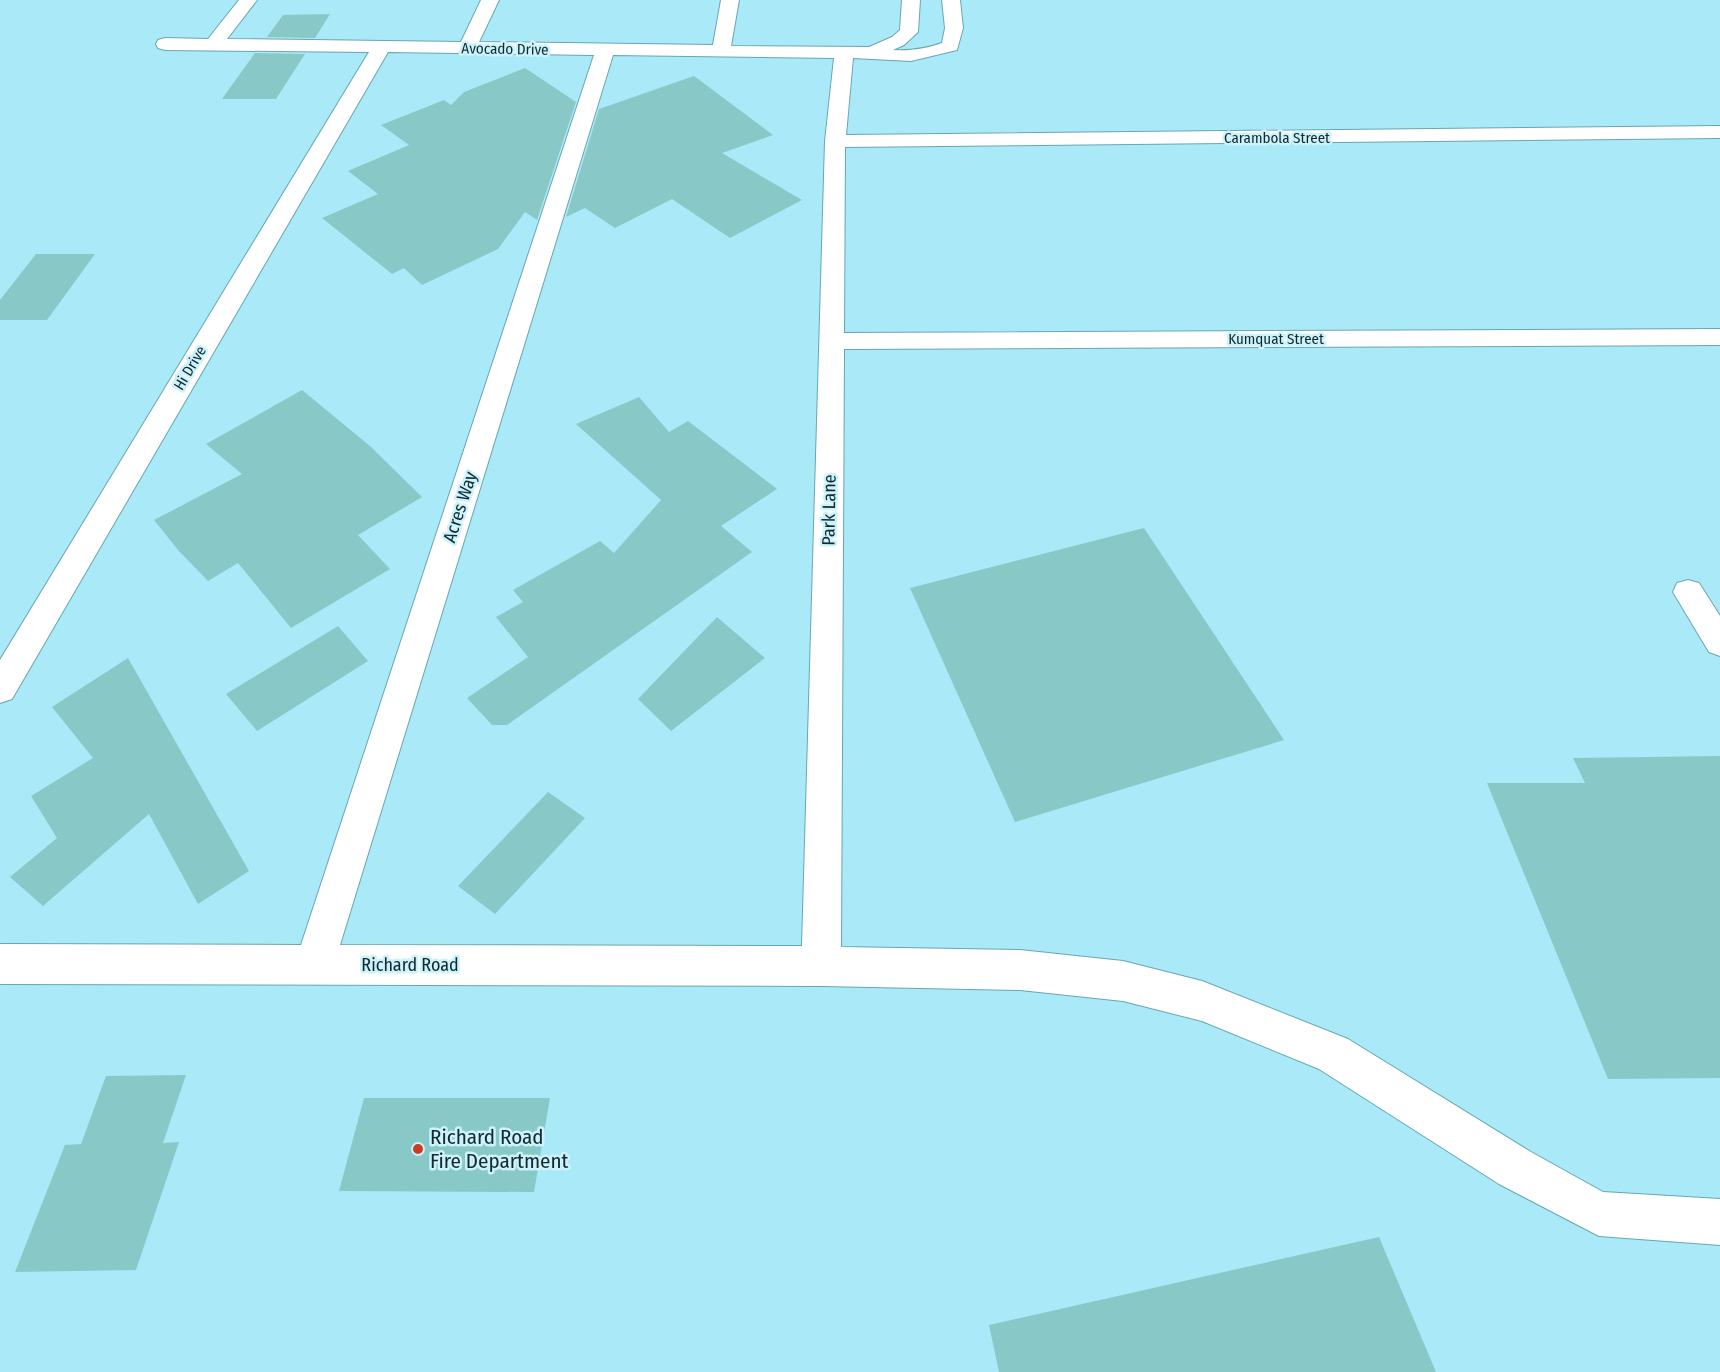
<svg xmlns="http://www.w3.org/2000/svg" width="1720" height="1372" viewBox="0 0 1720 1372" font-family="'Fira Sans Condensed',sans-serif">
<style>
.building{fill:#88c9c7}
.lines{fill:none;stroke-linecap:round;stroke-linejoin:round}
.minor-casing{stroke:#68a6b3;stroke-width:2}
.minor{fill:#fff;fill-rule:evenodd}
.poi-dot{fill:#c93e23;stroke:#cdf2fa;stroke-width:2}
.labels{text-anchor:middle;dominant-baseline:central;stroke-width:5;stroke-linejoin:round;paint-order:stroke}
.far-street-label{font-size:15px;fill:#102a30;stroke:#cdf2fa}
.street-label{font-size:18px;fill:#102a30;stroke:#cdf2fa}
.near-poi-label{font-size:21px;fill:#102a30;stroke:#cdf2fa;text-anchor:start}
</style>
<rect width="100%" height="100%" fill="#aae9f7"/>
<!-- building -->
<path class="building" d="M330 14 315 38 267 37 283 15Z
M255 53 305 54 276 99H222Z
M525 68 576 102 537 220 525 212 498 249 422 285 404 268 392 274 322 218 378 194 348 171 409 145 381 125 444 100 451 105 464 92Z
M694 76 773 135 722 153 802 200 730 238 672 199 615 228 585 208 566 217 599 109Z
M36 254H95L47 320H0V300Z
M302 390 370 446 422 497 358 535 390 569 291 628 238 563 208 581 178 550 154 520 242 474 206 444Z
M639 397 669 432 688 421 777 489 721 526 752 552 507 725H492L467 698 528 657 496 617 523 602 513 590 600 541 614 553 661 500 576 424Z
M1144 528 1284 740 1015 822 910 588Z
M717 617 765 658 671 731 638 699Z
M338 626 368 661 257 731 226 694Z
M128 658 249 871 198 904 149 814 43 906 10 877 57 838 31 796 93 758 52 707Z
M1720 756V1078L1608 1079 1487 783H1585L1573 758Z
M548 792 585 818 495 914 458 886Z
M186 1075 163 1143 179 1142 136 1270 15 1272 65 1145 81 1144 106 1076Z
M364 1098H550L534 1192 339 1191Z
M1379 1237 1436 1372H999L989 1325Z"/>
<g class="lines">
<!-- minor casing -->
<g class="minor-casing">
<path id="minor" d="M239 0H257L227 39 461 42 481 0H499L479 42 713 45 721 0H739L731 46 869 47 892 37 900 30 902 0H920L918 32 904 45 893 50C910 51 925 49 942 43L945 28 942 0H960L963 28 957 50 911 61 853 58 846 135 1720 126V138L845 147 844 333 1720 329V345L844 349 841 947 1020 950 1123 961 1202 981 1348 1039 1531 1152 1603 1192 1720 1199V1245L1599 1236 1499 1184 1319 1069 1202 1021 1123 1001 1020 990 821 986 0 984V944L301 945 594 55 388 52 12 699 0 703V660L369 52 165 50 158 48 156 44 158 40 165 38 208 39ZM613 55 834 58 825 141 802 946 340 945Z
M1688 580 1699 583 1720 616V656L1709 652 1673 592 1677 583Z"/>
</g>
<!-- minor -->
<use href="#minor" class="minor"/>
</g>
<!-- markers -->
<circle class="poi-dot" cx="418" cy="1149" r="6"/>
<g class="labels">
<!-- far-street labels -->
<g class="far-street-label">
<text transform="translate(505 49) rotate(1)">Avocado Drive</text>
<text x="1277" y="138">Carambola Street</text>
<text x="1276" y="339">Kumquat Street</text>
<text transform="translate(190 368) rotate(-59)">Hi Drive</text>
</g>
<!-- street labels -->
<g class="street-label">
<text transform="translate(460 507) rotate(-72)">Acres Way</text>
<text transform="translate(829 510) rotate(-89)">Park Lane</text>
<text x="410" y="965">Richard Road</text>
</g>
<!-- near-poi labels -->
<g class="near-poi-label">
<text x="430" y="1137">Richard Road<tspan x="430" dy="24">Fire Department</tspan></text>
</g>
</g>
</svg>
